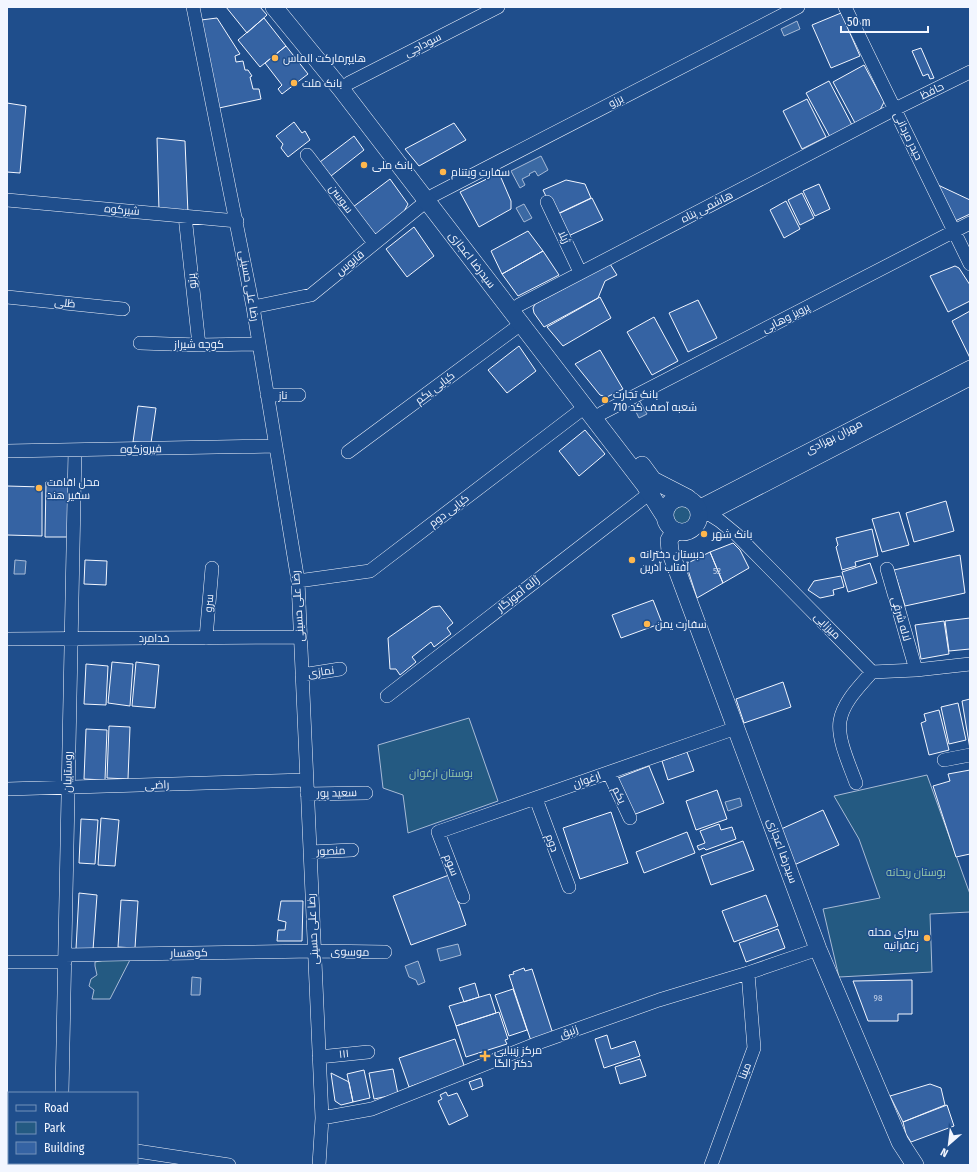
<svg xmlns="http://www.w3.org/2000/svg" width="977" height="1172" viewBox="0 0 977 1172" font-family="'Fira Sans Condensed',Cairo,sans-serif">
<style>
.green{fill:#245a82;stroke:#a8bbd7}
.water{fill:#3b69a3;stroke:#a8bbd7}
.building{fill:#3563a3;stroke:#f2f6ff}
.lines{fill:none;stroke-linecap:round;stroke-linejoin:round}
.minor-casing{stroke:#f2f6ff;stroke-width:14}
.major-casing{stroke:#f2f6ff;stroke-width:18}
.minor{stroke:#1f4e8c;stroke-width:13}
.major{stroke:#1f4e8c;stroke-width:17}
.poi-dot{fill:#ffb74d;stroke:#1f4e8c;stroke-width:1.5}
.labels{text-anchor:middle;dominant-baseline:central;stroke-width:3;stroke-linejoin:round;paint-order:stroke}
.number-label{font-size:9px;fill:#c3d1e8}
.street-label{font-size:11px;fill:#f2f6ff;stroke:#1f4e8c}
.poi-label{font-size:11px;fill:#f2f6ff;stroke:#1f4e8c;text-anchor:start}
.park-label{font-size:11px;fill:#97c8a6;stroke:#1f4e8c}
</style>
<rect width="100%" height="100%" fill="#1f4e8c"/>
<!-- green -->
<path class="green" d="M668 515a14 14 0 1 1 28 0a14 14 0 1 1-28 0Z
M469 718 498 801 408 833 403 795 383 788 378 745Z
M927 775 970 894V912L930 914 932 972 839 977 823 909 880 898 859 839 834 796Z
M133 954 110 999H92L94 990 89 986 91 979 97 975 95 966V962Z"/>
<!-- water -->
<path class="water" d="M797 21 800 29 784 36 781 29Z
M541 156 548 170 538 176 535 171 529 174 530 175 522 179 525 185 520 188 511 171Z
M524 204 532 218 524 222 516 208Z
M639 400 647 414 639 418 632 404Z
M15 560 26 561 25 574H14Z
M740 798 742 806 728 811 725 802Z
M458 944 461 955 440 961 437 949Z
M418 961 425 982 418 985 416 980 409 977 405 966Z
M192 977 201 978 200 995H191Z"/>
<!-- building -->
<path class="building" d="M226 7H260L267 15 247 33Z
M841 13 860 56 831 68 812 25Z
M217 18 240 54 235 56 236 62 243 61 245 70H248L252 76 250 77 253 89H259L261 99 219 108 201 20Z
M264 18 286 46 260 67 238 40Z
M286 46 308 74 282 94 278 89 282 85 265 63Z
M921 48 934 78 930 79 928 74 923 76 912 51Z
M864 65 884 102 880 110 855 123 833 82Z
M829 81 852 125 830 137 806 93Z
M807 99 826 137 802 149 783 111Z
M7 103 26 106 20 173 7 172Z
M294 122 302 133 305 131 310 140 288 157 281 148 283 144 276 136Z
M454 123 466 140 419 166 405 149Z
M354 136 364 150 331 176 320 162Z
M157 138 185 141 188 214 159 211Z
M499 173 511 201V209L479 227 460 192Z
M390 179 408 204 402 215 375 237 353 207Z
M566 180 585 184 591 198 555 215 543 190Z
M819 184 830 209 815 216 803 191Z
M938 185 970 200V214L955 221Z
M802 193 814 218 800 225 788 200Z
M592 198 603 220 566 237 556 215Z
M786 201 800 229 784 238 770 210Z
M414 227 434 256 407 277 386 249Z
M528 231 543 251 502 274 491 251Z
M543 251 559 275 518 296 502 274Z
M610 264 617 275 605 281 598 298 544 327 534 313 533 308 535 304Z
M955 266 959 268 970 285V301L948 312 930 276Z
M600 297 611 318 563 346 547 327Z
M698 300 717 338 688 352 669 313Z
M970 311V358L952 321Z
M654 317 678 361 652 375 627 332Z
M519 346 536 371 507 393 488 370Z
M600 350 623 389 607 397 600 395 575 364Z
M138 406 156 408 151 443 133 442Z
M585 430 605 454 579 476 559 451Z
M46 482H69V537H45Z
M7 486 42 487V536L7 535Z
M946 501 954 531 914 542 906 513Z
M899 512 909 545 882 552 872 519Z
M872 529 878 556 855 562 856 566 842 570 836 547 838 545 836 538Z
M733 543 740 550 749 568 723 583 710 552Z
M710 552 723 583 697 598 686 564Z
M960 555 965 593 905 606 894 570Z
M85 560 107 561 106 585 84 584Z
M870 563 877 583 848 592 842 572Z
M841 576 844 587 833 590 834 595 820 598 808 590 814 581Z
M653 600 662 623 621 638 612 615Z
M440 606 453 623 447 628 451 634 434 647 431 642 412 657 416 662 400 675 396 669H390L388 638 432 607Z
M970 618V649L949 651 945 621Z
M944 621 949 654 921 659 915 625Z
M112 662 133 664 130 706 108 703Z
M136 662 159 665 155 708 132 706Z
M86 664 108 666 106 705 84 704Z
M783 682 791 707 744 723 736 699Z
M970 699V749L962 701Z
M958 703 966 740 949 744 941 707Z
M939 710 949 750 929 755 921 723 926 721 924 714Z
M109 726 130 727 128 779 107 778Z
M86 729 107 730 105 780 84 779Z
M687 752 694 771 668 780 662 761Z
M649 766 664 803 633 815 618 778Z
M970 770V854L956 857 933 786 950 781 948 774Z
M717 790 727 819 696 830 686 801Z
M823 810 839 845 794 865 779 830Z
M611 812 628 863 580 879 563 828Z
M101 818 119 820 115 866 98 865Z
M81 819 98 820 95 864 79 863Z
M719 824 721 830 732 827 736 839 706 850 704 848 699 850 697 846 705 843 700 831Z
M687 832 695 853 644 873 636 852Z
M743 841 754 870 711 885 701 856Z
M449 875 466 925 411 945 393 896Z
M79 893 97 895 93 950 76 949Z
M766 895 778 926 734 942 722 911Z
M121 900 138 901 135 948 118 947Z
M281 901H303L302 941H277L278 930H285L286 922 278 920Z
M778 929 785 948 746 962 739 943Z
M524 968 525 971 532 969 553 1034 531 1041 509 975 514 974 513 972Z
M912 980V1014H898V1021H868L853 981Z
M475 983 479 997 464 1002 459 988Z
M513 989 527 1030 509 1036 495 995Z
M490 994 496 1013 456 1026 449 1006Z
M499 1012 508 1039 505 1040 507 1044 466 1057 456 1026Z
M607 1035 611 1049 635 1041 640 1056 604 1068 595 1039Z
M455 1039 465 1068 409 1087 399 1058Z
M640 1059 646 1076 620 1084 615 1067Z
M393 1069 398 1094 374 1099 369 1073Z
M364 1070 370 1098 353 1102 347 1074Z
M331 1073 349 1082 353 1102 341 1105 335 1101Z
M481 1078 483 1086 472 1090 469 1082Z
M930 1084 941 1088 945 1105 903 1122 890 1096Z
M446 1092 448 1096 457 1093 468 1116 449 1125 438 1101 442 1099 440 1095Z
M947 1105 954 1126 911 1142 906 1134 903 1122Z"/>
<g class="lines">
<!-- minor casing -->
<g class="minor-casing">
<path id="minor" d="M193 7 253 307 298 581 322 1118 319 1165
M845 7 970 264
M349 83 498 7
M307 155 374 243
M7 200 237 221
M547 202 580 272
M185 216 199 345
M7 297 123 309
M519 305 895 109 970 72
M253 307 311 295 434 195 798 7
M140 343 199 345 258 344
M267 395H299
M602 413 970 223
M7 451 275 446
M348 452 521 324
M698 507 970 367
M709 514 720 521 737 535 872 672 916 670 970 664
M703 515 709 514 970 379
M887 569 916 670
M298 581 370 571 585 407
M206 638 212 568
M7 639 300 637
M302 675 340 669
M387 696 650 493
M944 760 970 755
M609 773 630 818
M856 783C850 766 837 739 840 721 843 702 860 686 872 672
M7 789 306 780
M307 794 366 793
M536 799 569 887
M310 852 352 850
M463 897 438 832 736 728
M65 955 314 951 385 952
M7 962H65
M319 1057 368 1052
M62 1093 75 450
M322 1118 372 1109 538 1043 659 1000 748 973 818 949
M7 1132H9
M137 1151 229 1165
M60 1165V1163
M711 1165 754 1048 748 973"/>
</g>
<!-- major casing -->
<g class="major-casing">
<path id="major" d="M274 7 341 89 644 484 665 517
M642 465 653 480 688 498
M665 515a17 17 0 1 1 34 0a17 17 0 1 1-34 0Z
M675 531 669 540 670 551 818 949 900 1142 915 1165"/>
</g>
<!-- minor -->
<use href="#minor" class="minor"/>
<!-- major -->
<use href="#major" class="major"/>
</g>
<!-- markers -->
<g class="poi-dot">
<circle cx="275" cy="58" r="4"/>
<circle cx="294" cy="83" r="4"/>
<circle cx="364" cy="165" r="4"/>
<circle cx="443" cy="172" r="4"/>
<circle cx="605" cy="400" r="4"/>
<circle cx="39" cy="488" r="4"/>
<circle cx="704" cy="534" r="4"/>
<circle cx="632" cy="560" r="4"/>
<circle cx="647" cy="624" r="4"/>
<circle cx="927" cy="938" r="4"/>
<path d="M483 1050h4v4h4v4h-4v4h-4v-4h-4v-4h4z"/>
</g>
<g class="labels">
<!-- number labels -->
<g class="number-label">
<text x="717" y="571">52</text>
<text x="878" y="998">98</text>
</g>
<!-- street labels -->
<g class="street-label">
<text transform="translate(423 45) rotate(-27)">سوداچی</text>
<text transform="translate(932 91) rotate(-26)">حافظ</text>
<text transform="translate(616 101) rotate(-27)">برزو</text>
<text transform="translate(908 136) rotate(64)">حیدر مردانی</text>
<text transform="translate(341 199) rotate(53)">سوسن</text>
<text transform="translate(707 207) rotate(-27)">هاشمی پناه</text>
<text transform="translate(122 210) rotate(5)">شیرکوه</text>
<text transform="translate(564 237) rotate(65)">ژیلا</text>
<text transform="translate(472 260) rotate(52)">سیدرضا اعجازی</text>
<text transform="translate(350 263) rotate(-39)">قایوس</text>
<text transform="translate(192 281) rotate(-96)">پرتو</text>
<text transform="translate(249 286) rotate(80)">رضا علی حسینی</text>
<text transform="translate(65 303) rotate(6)">ظلی</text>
<text transform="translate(786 318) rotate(-27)">پرویز وهابی</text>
<text x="199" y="344">کوچه شیراز</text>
<text transform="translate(435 388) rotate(-37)">کیایی یکم</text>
<text x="283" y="395">ناز</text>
<text transform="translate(834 437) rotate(-27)">مهران بهزادی</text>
<text transform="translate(141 449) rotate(-1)">فیروزکوه</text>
<text transform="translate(449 511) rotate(-37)">کیایی دوم</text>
<text transform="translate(518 594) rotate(-38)">ژاله آموزگار</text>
<text transform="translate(209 603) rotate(-85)">سرو</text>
<text transform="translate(298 606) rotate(-94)">رضا علی حسینی</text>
<text transform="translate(901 619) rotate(74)">لاله شرقی</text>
<text transform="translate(827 626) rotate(45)">میرزایی</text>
<text x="154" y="638">خدامرد</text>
<text transform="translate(321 672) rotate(-8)">نمازی</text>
<text transform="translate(68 772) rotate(-89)">روستاییان</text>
<text transform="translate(587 780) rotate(-20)">ارغوان</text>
<text transform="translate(157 785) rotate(-2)">راضی</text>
<text transform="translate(337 793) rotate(-1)">سعید پور</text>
<text transform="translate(619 795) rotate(64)">یکم</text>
<text transform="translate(552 843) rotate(70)">دوم</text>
<text transform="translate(331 851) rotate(-2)">منصور</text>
<text transform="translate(782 851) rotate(70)">سیدرضا اعجازی</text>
<text transform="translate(451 865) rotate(68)">سوم</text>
<text transform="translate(313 929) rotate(-93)">رضا علی حسینی</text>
<text transform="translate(350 952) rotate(1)">موسوی</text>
<text transform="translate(189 953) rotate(-1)">کوهسار</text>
<text transform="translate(569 1032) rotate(-20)">زنبق</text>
<text transform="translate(344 1054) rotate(-6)">۱۱۱</text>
<text transform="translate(745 1071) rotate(-69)">مینا</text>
</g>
<!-- poi labels -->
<g class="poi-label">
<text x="283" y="58">هایپرمارکت الماس</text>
<text x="302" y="83">بانک ملت</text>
<text x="372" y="165">بانک ملی</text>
<text x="451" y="172">سفارت ویتنام</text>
<text x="613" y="394">بانک تجارت<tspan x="613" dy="13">شعبه آصف کد 710</tspan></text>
<text x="47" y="482">محل اقامت<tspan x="47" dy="13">سفیر هند</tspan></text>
<text x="712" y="534">بانک شهر</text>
<text x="640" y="554">دبستان دخترانه<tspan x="640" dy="13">آفتاب آذرین</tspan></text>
<text x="655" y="624">سفارت یمن</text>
<text x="919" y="932" text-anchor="end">سرای محله<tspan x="919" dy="13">زعفرانیه</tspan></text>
<text x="494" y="1050">مرکز زیبایی<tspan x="494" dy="13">دکتر الگا</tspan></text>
</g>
<!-- park labels -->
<g class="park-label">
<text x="441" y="773">بوستان ارغوان</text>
<text x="916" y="872">بوستان ریحانه</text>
</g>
</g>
<!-- border -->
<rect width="977" height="1172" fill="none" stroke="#f2f6ff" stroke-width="16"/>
<!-- legend -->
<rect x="8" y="1092" width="130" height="72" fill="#1f4e8c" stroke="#7391ba"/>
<rect x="16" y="1105" width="20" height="6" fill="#1f4e8c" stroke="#7391ba"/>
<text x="44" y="1112" font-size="12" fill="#f2f6ff">Road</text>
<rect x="16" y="1122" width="20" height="12" fill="#245a82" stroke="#7391ba"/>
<text x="44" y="1132" font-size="12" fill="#f2f6ff">Park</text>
<rect x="16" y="1142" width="20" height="12" fill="#3563a3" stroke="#7391ba"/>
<text x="44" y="1152" font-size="12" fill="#f2f6ff">Building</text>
<!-- north arrow -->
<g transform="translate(949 1144) rotate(208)" stroke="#1f4e8c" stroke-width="3" paint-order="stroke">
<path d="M0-3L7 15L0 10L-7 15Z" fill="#f2f6ff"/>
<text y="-6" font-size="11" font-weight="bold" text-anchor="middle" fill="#f2f6ff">N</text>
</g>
<!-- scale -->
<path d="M841 26v6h87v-6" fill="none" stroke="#f2f6ff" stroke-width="2"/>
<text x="847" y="26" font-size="12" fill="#f2f6ff" stroke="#1f4e8c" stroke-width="3" paint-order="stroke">50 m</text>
</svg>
